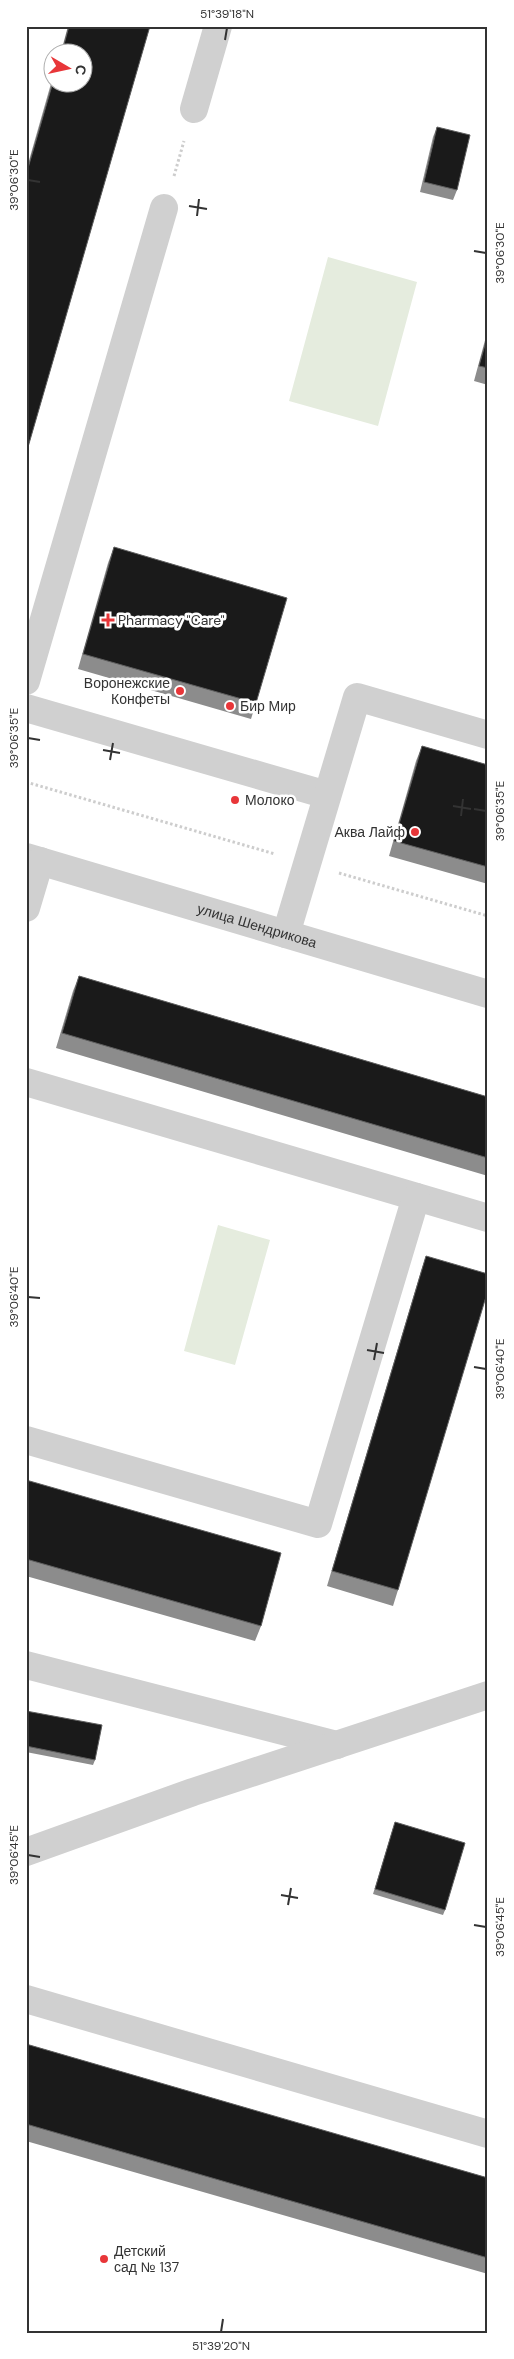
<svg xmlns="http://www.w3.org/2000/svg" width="514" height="2359" viewBox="0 0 514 2359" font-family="'DM Sans',sans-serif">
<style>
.green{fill:#e5ecde}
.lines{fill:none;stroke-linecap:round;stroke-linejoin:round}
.path{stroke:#cdcdcd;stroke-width:3;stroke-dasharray:2.5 2.5;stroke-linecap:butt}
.minor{stroke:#d0d0d0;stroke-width:28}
.wall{fill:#8c8c8c}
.building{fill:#1a1a1a;stroke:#5f5f5f}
.ticks{fill:none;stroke:#333;stroke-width:2}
.poi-dot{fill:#e83639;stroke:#fff;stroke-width:2}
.labels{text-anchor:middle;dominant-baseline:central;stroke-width:5;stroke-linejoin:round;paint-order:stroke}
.poi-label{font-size:14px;fill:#333;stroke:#fff;text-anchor:start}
.street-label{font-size:14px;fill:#333;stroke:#fff}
.neatline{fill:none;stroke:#333;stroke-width:2}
.ticks-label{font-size:12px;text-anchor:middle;fill:#333}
</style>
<rect width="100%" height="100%" fill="#fff"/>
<!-- green -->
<path class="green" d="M328 257 417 282 378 426 289 401Z
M218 1225 270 1240 235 1365 184 1351Z"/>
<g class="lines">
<!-- path -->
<path class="path" d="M174 176 184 141
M26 782 275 854
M339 873 488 916"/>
<!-- minor -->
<g class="minor">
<path d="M194 109 218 26"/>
<path d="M26 681 164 208"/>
<path d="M26 708 327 795"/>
<path id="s1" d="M26 857 488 994"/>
<path d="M26 908 40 861"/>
<path d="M286 934 357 697 488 735"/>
<path d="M26 1082 488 1218"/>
<path d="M26 1440 318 1524 416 1197"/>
<path d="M26 1665 337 1745"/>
<path d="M26 1852 193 1792 488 1695"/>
<path d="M26 1999 488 2134"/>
</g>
</g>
<!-- wall -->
<path class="wall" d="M68 26H150L26 454V171L52 80V82H82V52H61Z
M437 127 457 190 453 200 420 192 433 137Z
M488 329V385L474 381Z
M114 547 256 703 251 719 78 669 108 563Z
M422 746 488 765V884L389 856 416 761Z
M79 976 488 1097V1176L56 1048 73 991Z
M426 1256 398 1590 393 1606 327 1586 421 1271Z
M26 1480 261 1626 255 1641 26 1576Z
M26 1711 95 1760 93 1765 26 1752Z
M393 1828 445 1910 443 1915 373 1894Z
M26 2044 488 2178V2274L26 2141Z"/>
<!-- building -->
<path class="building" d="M69 26H150L26 454V175L53 82H82V52H62Z
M437 127 470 135 457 190 424 182Z
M488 334V368L479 366Z
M114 547 287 598 256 703 83 654Z
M422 746 488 765V867L394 841Z
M79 976 488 1097V1158L62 1033Z
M426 1256 488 1274V1290L398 1590 332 1571Z
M26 1480 281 1553 261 1626 26 1559Z
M26 1711 102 1725 95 1760 26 1746Z
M395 1822 465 1843 445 1910 375 1889Z
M26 2044 488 2178V2258L26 2124Z"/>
<!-- ticks -->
<path class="ticks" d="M225 40 227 28M28 180 40 182M189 206 207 209M197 216 199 199M474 251 486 253M28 738 40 740M103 750 120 753M110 760 113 743M453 806 471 809M474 809 486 811M461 816 463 799M28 1297 40 1298M367 1350 384 1353M374 1360 377 1343M474 1367 486 1369M28 1855 40 1857M281 1895 298 1898M288 1905 291 1888M474 1925 486 1927M221 2332 223 2319"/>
<!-- markers -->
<g class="poi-dot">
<path d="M105.5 612.5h5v5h5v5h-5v5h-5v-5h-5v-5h5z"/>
<circle cx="180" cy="691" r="5"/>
<circle cx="230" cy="706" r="5"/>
<circle cx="235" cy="800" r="5"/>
<circle cx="415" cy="832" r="5"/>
<circle cx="104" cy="2259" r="5"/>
</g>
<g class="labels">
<!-- poi labels -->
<g class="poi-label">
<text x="118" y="620">Pharmacy "Care"</text>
<text x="170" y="683" text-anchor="end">Воронежские<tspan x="170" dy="16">Конфеты</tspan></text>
<text x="240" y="706">Бир Мир</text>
<text x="245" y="800">Молоко</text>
<text x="405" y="832" text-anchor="end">Аква Лайф</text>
<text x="114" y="2251">Детский<tspan x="114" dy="16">сад № 137</tspan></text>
</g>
<!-- street labels -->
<g class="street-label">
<text stroke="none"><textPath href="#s1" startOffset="241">улица Шендрикова</textPath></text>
</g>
</g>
<!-- border -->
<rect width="514" height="2359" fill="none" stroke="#ffffff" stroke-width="55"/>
<!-- north arrow -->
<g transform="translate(68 68) rotate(99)"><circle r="24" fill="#ffffff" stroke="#adadad"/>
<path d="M0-4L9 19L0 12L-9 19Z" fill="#e83639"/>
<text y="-8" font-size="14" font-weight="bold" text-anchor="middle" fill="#333333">С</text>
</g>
<rect x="28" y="28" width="458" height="2304" class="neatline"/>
<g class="ticks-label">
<text x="227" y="18">51°39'18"N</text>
<text transform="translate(14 180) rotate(-90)" y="4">39°06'30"E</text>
<text transform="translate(500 253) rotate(-90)" y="4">39°06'30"E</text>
<text transform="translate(14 738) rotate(-90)" y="4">39°06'35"E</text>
<text transform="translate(500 811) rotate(-90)" y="4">39°06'35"E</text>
<text transform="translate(14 1297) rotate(-90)" y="4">39°06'40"E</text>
<text transform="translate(500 1369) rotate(-90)" y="4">39°06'40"E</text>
<text transform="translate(14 1855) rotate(-90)" y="4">39°06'45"E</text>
<text transform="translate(500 1927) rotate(-90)" y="4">39°06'45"E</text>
<text x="221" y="2350">51°39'20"N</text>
</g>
</svg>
